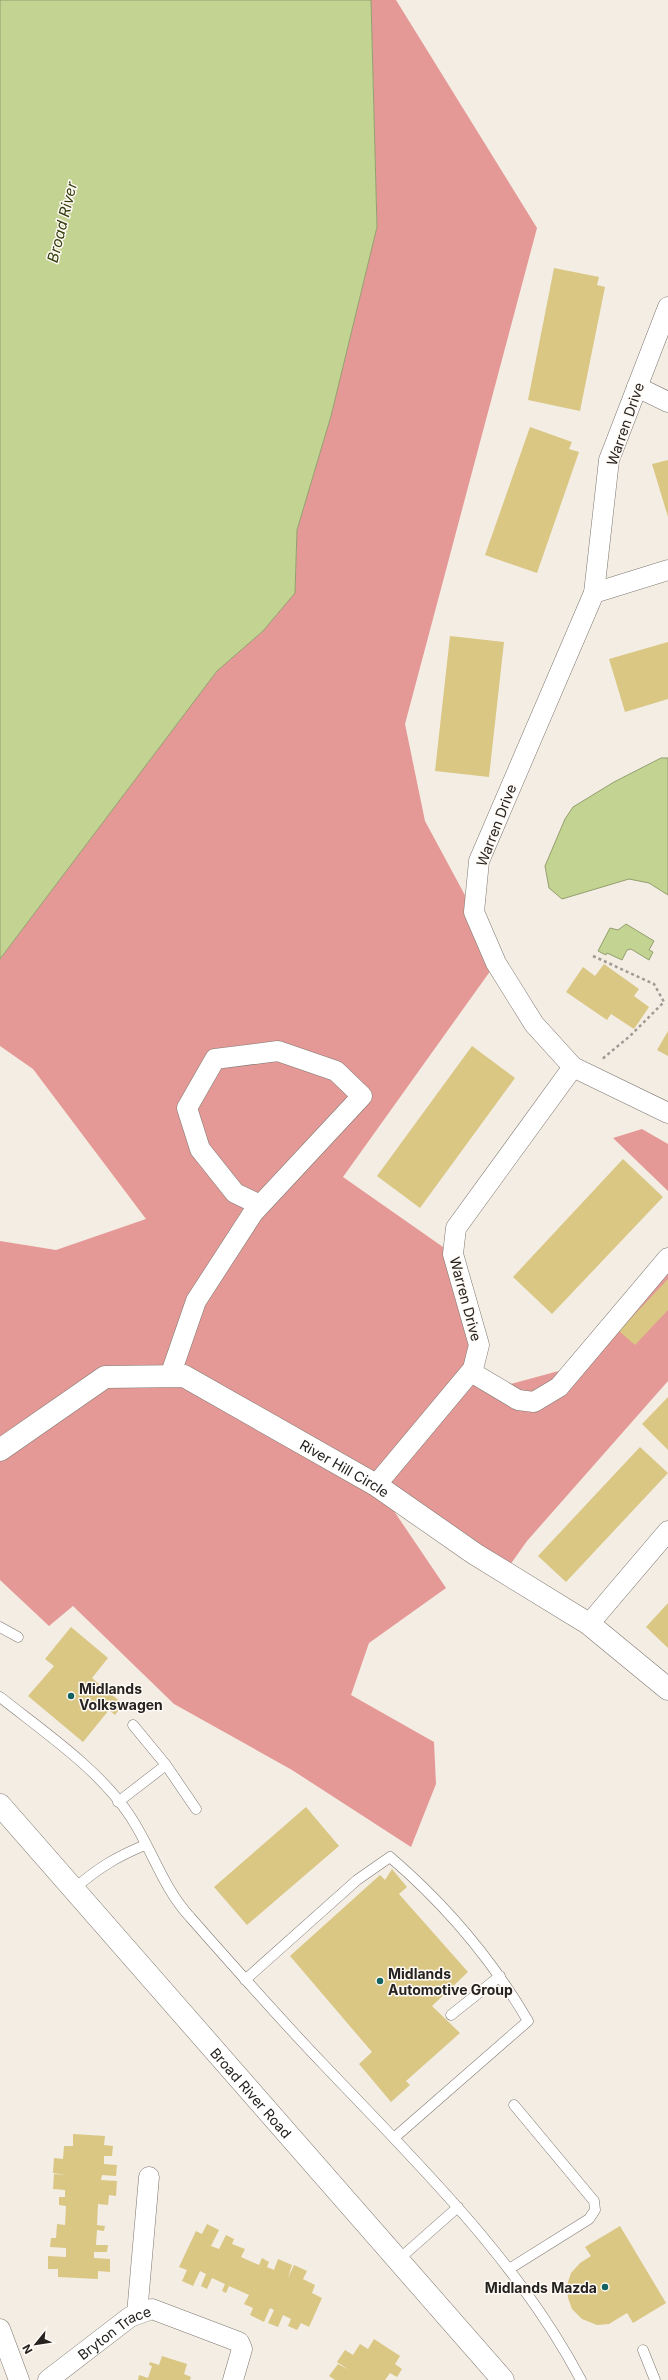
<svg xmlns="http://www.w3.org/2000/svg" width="668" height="2380" viewBox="0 0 668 2380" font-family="Inter,sans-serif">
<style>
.forest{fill:#e49996}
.water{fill:#c3d391;stroke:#949e6f}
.building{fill:#d9c783}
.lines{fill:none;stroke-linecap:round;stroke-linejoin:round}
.lane-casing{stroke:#7e7770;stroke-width:11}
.street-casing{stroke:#7e7770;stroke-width:21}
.secondary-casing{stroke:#7e7770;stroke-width:23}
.primary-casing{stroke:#7e7770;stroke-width:23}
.path{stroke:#a09a94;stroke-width:2.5;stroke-dasharray:3 3;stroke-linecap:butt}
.lane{stroke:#fff;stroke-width:10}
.street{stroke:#fff;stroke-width:20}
.secondary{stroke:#fff;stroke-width:22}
.primary{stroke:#fff;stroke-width:22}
.poi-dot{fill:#126261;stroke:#fffaf5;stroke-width:1.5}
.labels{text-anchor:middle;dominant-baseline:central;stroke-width:3;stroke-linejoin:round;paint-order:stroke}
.street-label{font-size:14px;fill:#25221f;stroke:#fffaf5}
.poi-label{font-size:14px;font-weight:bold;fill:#25221f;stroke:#fffaf5;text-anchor:start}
.water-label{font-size:15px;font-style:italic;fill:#353f0d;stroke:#fffaf5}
</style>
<rect width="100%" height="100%" fill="#f4ede4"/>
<!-- forest -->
<path class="forest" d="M371 0H396L537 228 405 724 425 821 474 912 496 963 343 1177 453 1254 473 1369 496 1388 577 1366 668 1258V1381L527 1541 505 1572 377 1486 446 1588 369 1643 351 1695 434 1742 436 1784 411 1847 292 1770 174 1704 73 1606 49 1626 0 1580V1241L56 1250 146 1219 33 1069 0 1046V959L217 671 263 631 295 593 297 530 331 416 377 227Z
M642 1129 668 1144V1191L613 1138Z"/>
<!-- water -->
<path class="water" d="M0 0H371L377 227 331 416 297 530 295 593 263 631 217 671 0 959Z
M661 758H668V895L649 883 629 879 562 899 549 888 545 866 565 819 573 807 614 782Z
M626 924 654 941 649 950 653 952 649 960 631 949 627 950 622 960 607 953 606 955 598 951 610 928 618 930Z"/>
<!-- building -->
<path class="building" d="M554 268 599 277 597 285 605 287 580 411 528 400Z
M530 427 572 442 569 449 579 452 537 573 485 555Z
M668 460V517L652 464Z
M450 636 504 642 489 777 435 771Z
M668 642V699L625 712 609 659Z
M604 964 639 989 634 996 649 1007 634 1029 611 1014 607 1020 566 992 583 967 595 976Z
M668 1031V1056L657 1050Z
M472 1046 515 1078 420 1208 377 1176Z
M623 1159 663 1197 552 1314 513 1277Z
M668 1279V1310L635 1345 619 1331Z
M668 1397V1450L642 1424Z
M640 1447 668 1473 566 1582 538 1556Z
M668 1603V1648L646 1627Z
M71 1627 108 1658 92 1678 123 1704 115 1715 109 1710 83 1742 28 1696 54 1666 45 1659Z
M306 1807 339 1846 247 1925 214 1887Z
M392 1869 407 1887 399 1894 468 1972 432 2006 460 2033 406 2081 410 2085 391 2102 359 2064 372 2052 290 1956 380 1875 385 1880Z
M73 2134 105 2136 104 2145 113 2146 112 2156H104V2164L117 2165 116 2176 102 2175 101 2180 117 2181 116 2196 109 2195 108 2205 98 2204 97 2225 105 2226 104 2231 97 2230 96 2245H108L107 2252H94V2258L110 2259V2272L98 2271V2279L58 2277V2269H48V2256L66 2257V2248L50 2247 51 2238H56L57 2224 65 2225 66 2206 59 2205V2197H65V2190L53 2189 54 2174 67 2175 53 2173 54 2158 63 2159 64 2146H73Z
M207 2224 219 2230 211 2246 219 2249 226 2235 234 2239 232 2244 245 2249 241 2257 259 2265 262 2258 269 2262 267 2267 274 2270 278 2259 292 2265 288 2278 294 2265 307 2271 303 2279 315 2285 312 2293 322 2298 309 2327 301 2323 297 2330 288 2326 291 2319 283 2315 278 2327 268 2323 274 2310 270 2308 264 2322 250 2315 253 2308 244 2304 249 2295 229 2286 226 2293 222 2291 225 2284 212 2278 207 2289 201 2286 206 2274 200 2271 193 2286 182 2281 187 2270 179 2267 196 2231 202 2234Z
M620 2226 666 2303 633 2323 627 2313 609 2324 597 2325 582 2319 572 2309 568 2298 567 2285 571 2273 580 2263 591 2256 585 2247Z
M374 2339 400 2356 395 2364 402 2369 397 2377 390 2373 385 2380H335L329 2376 338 2364 349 2370 337 2362 345 2350 353 2355 360 2344 368 2349Z
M162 2356 187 2364 184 2374 191 2377 190 2380H138L139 2375 148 2378 152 2366 149 2365 150 2362 159 2365Z"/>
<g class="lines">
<!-- lane casing -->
<g class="lane-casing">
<path id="lane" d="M0 1627 18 1637
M0 1697C44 1732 99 1769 130 1816 152 1849 163 1888 190 1917 234 1967 278 2017 324 2065 417 2163 517 2259 581 2380
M166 1765 196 1809
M118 1802 166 1765 133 1725
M74 1889C98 1868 116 1857 145 1845
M245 1980 357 1880 390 1857C445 1904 491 1958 528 2021L394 2138
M451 2015 500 1976
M398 2260 458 2207
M509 2269 589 2219 595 2210 594 2201 514 2105
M643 2350 655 2380"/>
</g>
<!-- street casing -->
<g class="street-casing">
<g id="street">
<path d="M668 307 609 460 594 593 479 861 474 912 496 963 534 1024 573 1067 668 1113"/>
<path d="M637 387 668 402"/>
<path d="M594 593 668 570"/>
<path d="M471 1372 518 1400 534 1402 559 1387 668 1258"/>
<path d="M170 1376 196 1301 253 1213 362 1096 336 1071 278 1051 215 1059 187 1108 200 1149 235 1193 260 1205"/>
<path d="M376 1485 473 1369 479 1345 453 1254 456 1228 573 1067"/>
<path d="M589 1624 668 1531"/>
<path d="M137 2314 149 2177"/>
<path d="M0 2329 19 2380"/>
<path id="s1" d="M48 2380 130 2317 152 2309 239 2342 242 2349 233 2380"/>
</g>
</g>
<!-- secondary casing -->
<g class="secondary-casing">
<g id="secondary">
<path id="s2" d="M0 1450 105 1377 184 1376 376 1485 475 1554 589 1624 668 1689"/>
</g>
</g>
<!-- primary casing -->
<g class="primary-casing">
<g id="primary">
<path id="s3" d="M0 1805 503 2380"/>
</g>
</g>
<!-- path -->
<path class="path" d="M593 956 654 984 664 1002 630 1036 601 1060"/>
<!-- lane -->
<use href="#lane" class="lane"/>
<!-- street -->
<use href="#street" class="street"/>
<!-- secondary -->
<use href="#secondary" class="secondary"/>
<!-- primary -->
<use href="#primary" class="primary"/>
</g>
<!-- markers -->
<g class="poi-dot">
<circle cx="71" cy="1696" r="4"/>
<circle cx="380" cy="1981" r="4"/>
<circle cx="605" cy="2287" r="4"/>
</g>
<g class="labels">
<!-- street labels -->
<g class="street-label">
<text transform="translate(625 424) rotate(-71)">Warren Drive</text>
<text transform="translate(496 825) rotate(-69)">Warren Drive</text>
<text transform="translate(466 1299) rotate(75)">Warren Drive</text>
<text stroke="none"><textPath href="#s2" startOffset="392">River Hill Circle</textPath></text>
<text stroke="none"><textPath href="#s3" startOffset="382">Broad River Road</textPath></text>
<text stroke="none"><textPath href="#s1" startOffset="82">Bryton Trace</textPath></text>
</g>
<!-- poi labels -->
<g class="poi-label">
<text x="79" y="1688">Midlands<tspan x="79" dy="16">Volkswagen</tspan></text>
<text x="388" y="1973">Midlands<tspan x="388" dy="16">Automotive Group</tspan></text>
<text x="597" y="2287" text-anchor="end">Midlands Mazda</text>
</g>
<!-- water labels -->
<g class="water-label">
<text transform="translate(62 222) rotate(-76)">Broad River</text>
</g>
</g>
<!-- north arrow -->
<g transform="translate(36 2344) rotate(240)" stroke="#fffaf5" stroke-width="3" paint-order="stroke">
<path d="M0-3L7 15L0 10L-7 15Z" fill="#25221f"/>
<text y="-6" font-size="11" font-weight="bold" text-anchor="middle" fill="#25221f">N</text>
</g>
</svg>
